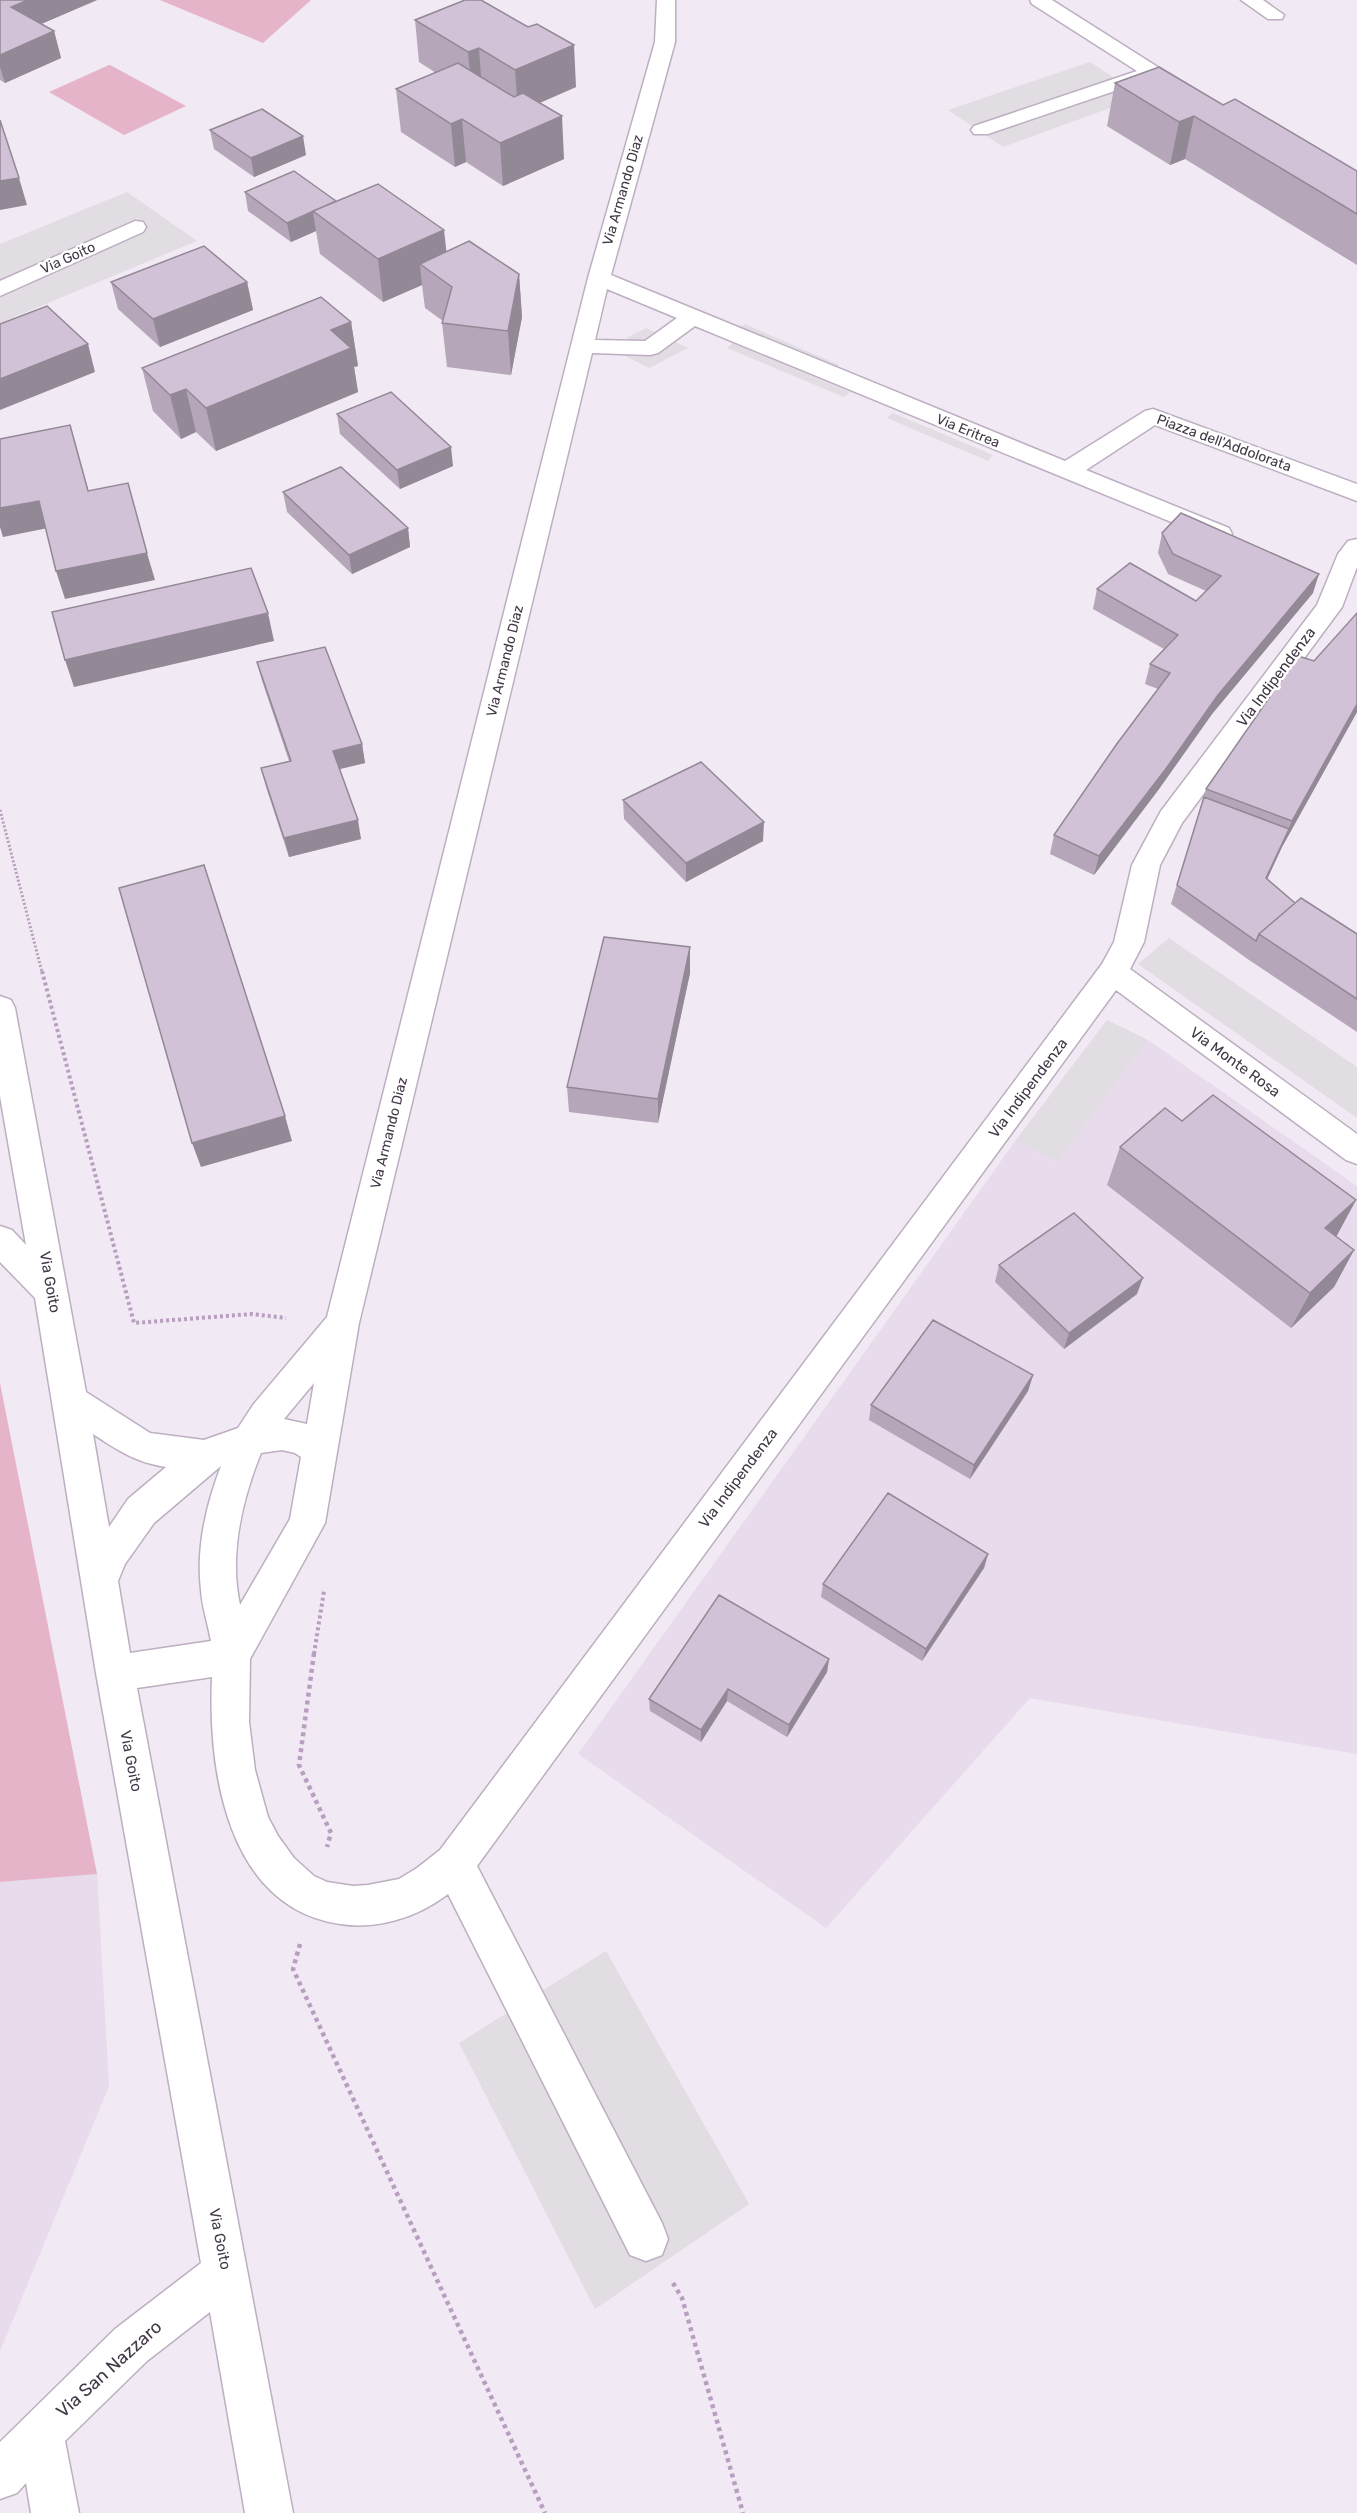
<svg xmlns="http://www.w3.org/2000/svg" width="1357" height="2513" viewBox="0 0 1357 2513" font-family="Rubik,sans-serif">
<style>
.residential{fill:#e8dbeb}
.green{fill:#e5b4c9}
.parking{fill:#e1dde2}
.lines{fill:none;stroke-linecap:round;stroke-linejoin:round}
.minor-casing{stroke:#bdafc1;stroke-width:3}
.path-far2{stroke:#b89ebf;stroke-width:3;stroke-dasharray:2 2;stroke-linecap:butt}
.path-far1{stroke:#b89ebf;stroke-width:4;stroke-dasharray:3 3;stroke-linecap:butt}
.path{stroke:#b89ebf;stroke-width:4.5;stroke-dasharray:4 4;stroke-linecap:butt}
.minor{fill:#fff;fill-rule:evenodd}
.wall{fill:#b5a7b9}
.shaded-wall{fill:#938896}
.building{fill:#d2c2d7;stroke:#938896;stroke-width:1.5}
.labels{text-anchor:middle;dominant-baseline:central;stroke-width:5;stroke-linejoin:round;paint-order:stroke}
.far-street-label{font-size:14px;fill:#433847;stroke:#fff}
.street-label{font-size:15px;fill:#433847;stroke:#fff}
.near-street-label{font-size:18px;fill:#433847;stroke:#fff}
</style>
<rect width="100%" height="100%" fill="#f1e9f3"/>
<!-- residential -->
<path class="residential" d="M1148 1040 1357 1186V1754L1030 1698 826 1928 578 1754 1016 1140 1058 1162Z
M97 1874 109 2086 0 2351V1882Z"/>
<!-- green -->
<path class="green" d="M160 0H311L263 43Z
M109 65H110L186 106 124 135 49 92Z
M0 1383 97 1874 0 1882Z"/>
<!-- parking -->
<path class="parking" d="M1090 62 1143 96 1003 147 948 110Z
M127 192 197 241 0 323V244Z
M745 324 839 365 833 370 739 329Z
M646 328 688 348 649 368 623 355 628 337Z
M733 343 849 392H850L844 397 727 348Z
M893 413 993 455 988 461 887 418Z
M1169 938 1357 1067V1118L1138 964Z
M1107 1020 1148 1040 1058 1162 1016 1140Z
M606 1951 749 2204 595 2309 459 2043Z"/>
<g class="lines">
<!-- minor casing -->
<g class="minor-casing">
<path id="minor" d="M657 0H675V42L611 275 1065 461 1145 411 1153 409 1357 484V501L1155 425 1086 470 1229 528 1232 534 1229 540 1220 542 695 326 658 353 650 355 592 353 359 1323 325 1523 250 1659 249 1722 255 1770 268 1817 278 1836 294 1858 314 1876 327 1882 353 1886 368 1885 399 1879 417 1868 440 1850 1102 964 1114 942 1132 865 1161 811 1317 605 1338 554 1348 541 1357 539V567L1342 607 1182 823 1160 865 1144 942 1130 969 1357 1134V1164L1346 1160 1116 990 477 1866 662 2223 668 2239 662 2255 646 2261 630 2255 448 1894C418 1917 378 1930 340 1924 227 1907 208 1771 212 1677L137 1688 293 2513H245L210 2312 147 2361 65 2441 79 2513H31L26 2483 17 2493 0 2499V2442L115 2329 201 2263 96 1673 35 1298 0 1262V1226L12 1230 26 1245 0 1096V996L11 1000 15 1008 86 1392 150 1433 204 1440 238 1428 253 1405 327 1317 588 278 655 42ZM607 289 677 318 645 341 595 340ZM314 1383 307 1424 284 1419ZM93 1434C119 1451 135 1462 166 1467L128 1499 109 1527ZM282 1450 295 1453 301 1457 290 1519 240 1605C229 1555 242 1500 261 1453ZM221 1466C206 1505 196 1548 201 1590 202 1607 208 1624 211 1641L130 1653 118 1581 125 1564 154 1523Z
M1030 0H1052L1194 90 1197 94 1194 98H1180L1150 79 988 134H974L971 130 974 126 1137 71 1032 4Z
M1241 0H1263L1284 15 1282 19H1268Z
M135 221 143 222 146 227 143 232 0 296V281Z"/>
</g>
<!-- path-far2 -->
<path class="path-far2" d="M0 810 42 972"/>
<!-- path-far1 -->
<path class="path-far1" d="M42 971 134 1323 252 1314 286 1318
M314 1654 324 1591"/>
<!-- path -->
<path class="path" d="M314 1653 299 1765 331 1833 327 1847
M300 1944 293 1969 545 2513
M673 2283 682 2298 743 2513"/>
<!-- minor -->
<use href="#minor" class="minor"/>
</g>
<!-- wall -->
<path class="wall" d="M0 0H97L41 24 54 31 61 58 5 83 0 80Z
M415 20 576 87 540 103 564 159 503 186 466 162 455 167 401 132 396 89 436 73 419 62Z
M1115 83 1223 105 1357 171V265L1185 159 1170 165 1107 126Z
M210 130 306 155 254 177 214 149Z
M245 192 336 201 446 252 519 274 522 317 511 375 447 367 442 323 443 321 425 308 422 285 383 302 320 254 316 231 291 242 248 211Z
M111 282H247L253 310 160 347 118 309Z
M351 322 358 366 354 367 358 392 216 451 196 432 181 439 153 411 142 368Z
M337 414 453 466 400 489 340 434Z
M283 492 408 528 410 547 352 574 287 512Z
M1162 533 1313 593 1212 714 1159 789 1094 875 1050 854 1054 835 1158 689 1145 684 1150 664 1164 649 1093 609 1097 589 1196 601 1206 591 1168 574 1158 553Z
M1357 613V712L1282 847 1267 879 1295 903 1357 934V1032L1249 960 1171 904 1206 789 1314 661Z
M257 662 362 744 365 763 339 769 361 839 289 857 266 787 261 768 289 761 262 681Z
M623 800 763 841 686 882 624 819Z
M690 973 658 1123 569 1112 567 1087Z
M1182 1121 1356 1200 1336 1237 1354 1250 1334 1287 1291 1328 1107 1185 1120 1147Z
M999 1265 1137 1294 1064 1349 995 1282Z
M1033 1375 1028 1391 970 1479 869 1420 871 1405Z
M988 1554 984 1568 922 1661 821 1597 823 1584Z
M829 1659 827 1672 787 1737 727 1701 701 1742 650 1711 649 1699Z"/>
<!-- shaded-wall -->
<path class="shaded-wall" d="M28 0H97L18 34 11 7Z
M54 31 61 58 5 83 0 67V55Z
M574 45 576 87 518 112 515 70Z
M479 48 482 90 472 95 468 52Z
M562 116 564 159 503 186 500 143Z
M1194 116 1185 159 1170 165 1179 122Z
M462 119 466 162 455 167 451 124Z
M303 136 306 155 254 177 251 158Z
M19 178 27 205 0 210V181Z
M313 212 316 231 291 242 287 223Z
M444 230 449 274 420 264 422 285 383 302 378 259Z
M519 274 522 317 511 375 508 331Z
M247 282 253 310 160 347 153 319Z
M351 322 358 366 354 367 358 392 216 451 206 408 331 330Z
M88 344 95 372 0 410V379Z
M186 389 196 432 181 439 170 395Z
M70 425 78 453 96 518 88 491Z
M451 447 453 466 400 489 397 470Z
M39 501 48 528 3 537 0 527V508Z
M408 528 410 547 352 574 349 555Z
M147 553 155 580 65 599 56 571Z
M1319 574 1313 593 1212 714 1159 789 1094 875 1099 856 1218 695Z
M268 613 274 641 74 687 65 660Z
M1357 704V712L1282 847 1259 897 1266 878 1292 821Z
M362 744 365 763 336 770 333 751Z
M358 820 361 839 289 857 284 838Z
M764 822 763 841 686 882V863Z
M690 947V973L658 1123V1099Z
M285 1116 292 1141 201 1167 192 1143Z
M1356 1200 1336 1237 1325 1228Z
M1354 1250 1334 1287 1291 1328 1310 1293Z
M1143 1278 1137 1294 1064 1349 1069 1333Z
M1033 1375 1028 1391 970 1479 974 1465Z
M988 1554 984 1568 922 1661 926 1649Z
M829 1659 827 1672 787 1737 789 1725Z
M728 1689 727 1701 701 1742V1730Z"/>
<!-- building -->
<path class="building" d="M0 0H28L11 7 54 31 0 55Z
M465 0H481L528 27 537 24 574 45 515 70 479 48 468 52 415 20Z
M458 63 514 97 523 93 562 116 500 143 462 119 451 124 396 89Z
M1159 67 1223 105 1235 99 1357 171V214L1194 116 1179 122 1115 83Z
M262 109 303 136 251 158 210 130Z
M0 120 19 178 0 181Z
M294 171 336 201 287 223 245 192Z
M378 184 444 230 378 259 313 211Z
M469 241 519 274 508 331 442 323 452 287 420 264Z
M204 246 247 282 153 319 111 282Z
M321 297 351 322 331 330 351 348 206 408 186 389 170 395 142 368Z
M47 306 88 344 0 379V324Z
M391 392 451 447 397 470 337 414Z
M70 425 88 491 128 483 147 553 56 571 39 501 0 508V439Z
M341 467 408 528 349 555 283 492Z
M1181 513 1319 574 1218 695 1165 770 1099 856 1054 835 1116 745 1170 673 1150 664 1178 635 1097 589 1130 563 1196 601 1221 576 1173 554 1162 533Z
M251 568 268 613 65 660 52 612Z
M1357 613V704L1292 821 1206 789 1298 656 1314 661Z
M325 647 362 744 333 751 358 820 284 838 261 768 291 761 257 662Z
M701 762 764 822 686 863 623 800Z
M1204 797 1289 829 1266 878 1295 903 1259 934 1256 941 1177 885Z
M204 865 285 1116 192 1143 119 888Z
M1301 898 1357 934V999L1259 934Z
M604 937 690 947 658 1099 567 1087Z
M1213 1095 1356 1200 1325 1228 1354 1250 1310 1293 1120 1147 1165 1108 1182 1121Z
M1074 1213 1143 1278 1069 1333 999 1265Z
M933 1320 1033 1375 974 1465 871 1405Z
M888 1493 988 1554 926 1649 823 1584Z
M719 1595 829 1659 789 1725 728 1689 701 1730 649 1699Z"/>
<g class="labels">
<!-- far-street labels -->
<g class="far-street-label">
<text transform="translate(623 190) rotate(-74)">Via Armando Diaz</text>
<text transform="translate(68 258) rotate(-24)">Via Goito</text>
<text transform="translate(968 431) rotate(22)">Via Eritrea</text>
<text transform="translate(1224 443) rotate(20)">Piazza dell'Addolorata</text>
<text transform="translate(505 661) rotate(-76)">Via Armando Diaz</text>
<text transform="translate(389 1133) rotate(-76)">Via Armando Diaz</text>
</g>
<!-- street labels -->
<g class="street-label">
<text transform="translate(1276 677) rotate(-53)">Via Indipendenza</text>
<text transform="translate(1235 1062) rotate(36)">Via Monte Rosa</text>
<text transform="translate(1028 1088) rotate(-53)">Via Indipendenza</text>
<text transform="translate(50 1282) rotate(80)">Via Goito</text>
<text transform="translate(738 1478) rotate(-53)">Via Indipendenza</text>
<text transform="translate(131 1761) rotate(79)">Via Goito</text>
<text transform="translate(220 2239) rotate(79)">Via Goito</text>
</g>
<!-- near-street labels -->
<g class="near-street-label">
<text transform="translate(109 2369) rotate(-42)">Via San Nazzaro</text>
</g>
</g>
</svg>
